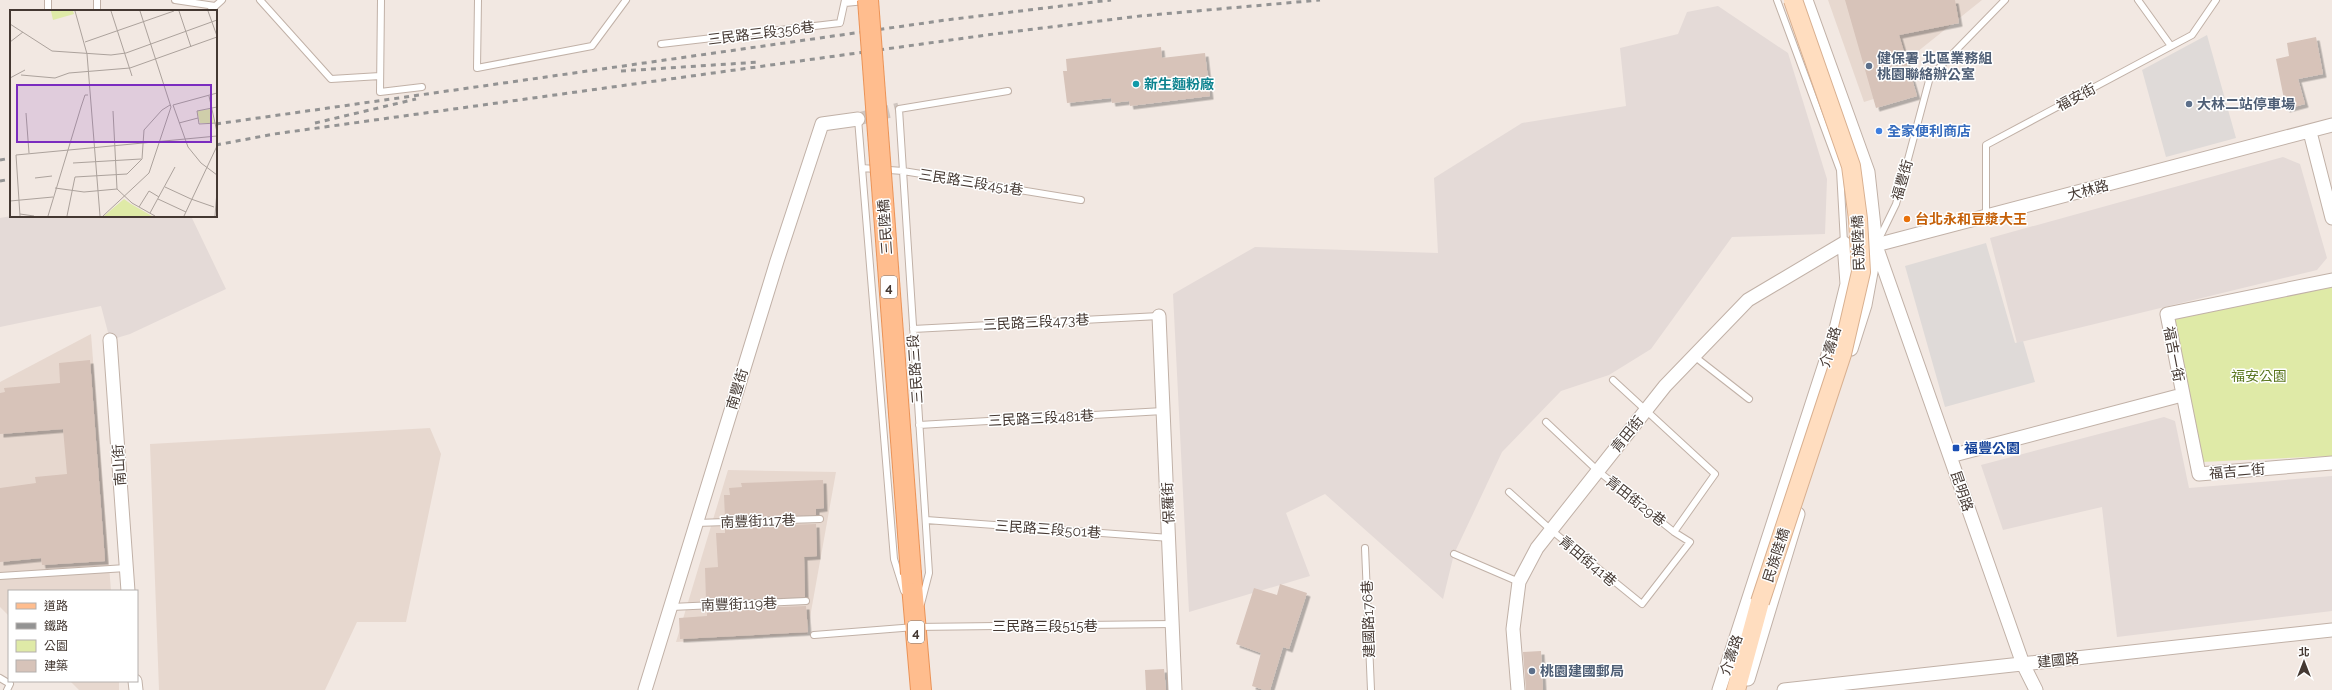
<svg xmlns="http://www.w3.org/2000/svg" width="2332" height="690" viewBox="0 0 2332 690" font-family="Raleway,'Noto Sans TC',sans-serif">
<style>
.residential{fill:#e7d8cf}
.industrial{fill:#e4dad7}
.green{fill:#dfeaa7}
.parking{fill:#dfdad8}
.building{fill:#d7c3b9;filter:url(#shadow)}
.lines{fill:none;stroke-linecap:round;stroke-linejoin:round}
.street-tunnel{stroke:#cfc5bf;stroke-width:13;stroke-dasharray:13 6;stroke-linecap:butt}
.lane-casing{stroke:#c1b1a7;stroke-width:8}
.street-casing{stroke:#c1b1a7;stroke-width:15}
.secondary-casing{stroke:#d9b090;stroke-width:20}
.primary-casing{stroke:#eb9357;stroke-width:22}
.lane{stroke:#fff;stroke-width:6}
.street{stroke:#fff;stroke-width:13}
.secondary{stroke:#ffddbf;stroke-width:18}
.primary{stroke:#ffbd8e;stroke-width:20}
.rail{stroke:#939393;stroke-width:3;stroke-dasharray:5 5;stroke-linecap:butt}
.secondary-bridge-casing{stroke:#d9b090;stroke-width:20;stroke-linecap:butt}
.primary-bridge-casing{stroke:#eb9357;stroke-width:22;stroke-linecap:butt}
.secondary-bridge{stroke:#ffddbf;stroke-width:18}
.primary-bridge{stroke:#ffbd8e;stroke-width:20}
.service-dot{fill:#5c6f8a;stroke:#fff;stroke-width:1.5}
.culture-dot{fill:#0f9aa8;stroke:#fff;stroke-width:1.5}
.shop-dot{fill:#3f7fe0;stroke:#fff;stroke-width:1.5}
.food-dot{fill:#e8710a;stroke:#fff;stroke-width:1.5}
.transit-dot{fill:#1a4fb4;stroke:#fff;stroke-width:1.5}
.labels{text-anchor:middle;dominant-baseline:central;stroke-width:3;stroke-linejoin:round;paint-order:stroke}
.shield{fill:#fff;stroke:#7c7470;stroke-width:1}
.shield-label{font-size:13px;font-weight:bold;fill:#443832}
.street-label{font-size:14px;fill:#443832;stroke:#fff}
.service-label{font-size:14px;font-weight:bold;fill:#4e5e75;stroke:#fff;text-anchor:start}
.culture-label{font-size:14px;font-weight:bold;fill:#0d838f;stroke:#fff;text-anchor:start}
.shop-label{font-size:14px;font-weight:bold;fill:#366cbe;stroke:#fff;text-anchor:start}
.food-label{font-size:14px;font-weight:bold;fill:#c56008;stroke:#fff;text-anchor:start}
.park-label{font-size:14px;fill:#5c7822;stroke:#fff}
.transit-label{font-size:14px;font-weight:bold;fill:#164399;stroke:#fff;text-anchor:start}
.inset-road{fill:none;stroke:#aca29c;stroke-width:1}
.view{fill:#7b2cbf;fill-opacity:0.15;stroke:#7b2cbf;stroke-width:2}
.inset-edge{fill:none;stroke:#443832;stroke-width:2}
</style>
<defs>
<filter id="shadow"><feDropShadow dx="3.5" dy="3.5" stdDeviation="0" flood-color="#0004"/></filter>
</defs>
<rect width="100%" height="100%" fill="#f2e8e2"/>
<!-- residential -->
<path class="residential" d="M1828 0H1982L1912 56 1902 90 1864 102Z
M91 334 111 591H9V616L0 607V382Z
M430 428 441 454 406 622H357L325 690H159L150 444Z
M728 470 836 472 807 634 676 642Z
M70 681H119V690H79Z"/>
<!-- industrial -->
<path class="industrial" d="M1718 6 1788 53 1827 179 1825 234 1732 237 1651 349 1609 375 1561 391 1502 452 1454 554 1443 599 1325 494 1286 513 1310 576 1189 612 1173 294 1255 247 1438 253 1434 178 1522 123 1626 106 1620 48 1678 34 1687 12Z
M2283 157 2300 164 2327 258 2317 270 2017 343 1990 238Z
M11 216H191L226 289 130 334 110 340 101 306 0 327V218Z
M2164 417 2175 421 2189 488 2332 476V611L2117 637 2102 507 2003 530 1981 465Z"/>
<!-- green -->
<path class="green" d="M2332 286V456L2201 462 2174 318Z"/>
<!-- parking -->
<path class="parking" d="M2207 35 2236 138 2166 157 2142 70Z
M1986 243 2015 343 2023 341 2035 382 1945 407 1905 266Z"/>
<!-- building -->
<path class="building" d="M1845 0H1955L1959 23 1899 35 1917 96 1876 108Z
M2316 37 2323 74 2298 79 2305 104 2286 109 2276 59 2289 56 2287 43Z
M1161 47 1162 58 1205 53 1210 96 1130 106 1129 101 1112 103 1111 98 1067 103 1063 71H1067L1066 59Z
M90 360 105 561 42 565 41 558 0 562V488L36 483 35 477 67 474 63 429 0 434V393L5 392 4 388 60 383 59 363Z
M823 480 824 508 816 509V515L725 518 724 495H730L729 488 742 487 741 483Z
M816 524 817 556 804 557 805 597 706 601 705 568 718 567 716 533H725V527Z
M1280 584 1307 593 1289 649 1283 647 1270 690H1264L1252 686 1261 653 1236 644 1254 588 1277 595Z
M806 606 808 632 680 639 679 618 707 616V610Z
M1541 651 1543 690H1526L1523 652Z
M1164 669 1166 690H1146L1145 670Z"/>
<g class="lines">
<!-- street-tunnel -->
<path class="street-tunnel" d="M858 119 899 109"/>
<!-- lane casing -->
<g class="lane-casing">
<path id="lane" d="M48 0V11
M97 0V11
M175 0 215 6
M260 0 331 79 380 76
M381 0 380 92 422 87
M478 0 477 68 592 46 626 0
M1777 0 1840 170 1844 243
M2138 0 2171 46
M845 3 865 1
M210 11 222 0
M661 44 840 23 845 0
M858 119 894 559 904 591
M862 168 903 171 1081 200
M1986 217V145L2192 35 2216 0
M1878 241 1896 204 1930 77 2005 0
M913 329 1159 316
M1694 356 1749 399
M1546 422 1598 471 1674 532
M919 425 1163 411
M1509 492 1551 530 1642 604 1690 542 1674 532 1715 474 1613 380
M926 520 1170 538
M696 523 820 519
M1365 548 1371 690
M1454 554 1519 582
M0 576 126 568
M921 604 929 573 899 109 1008 91
M671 607 806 601
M814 635 915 627 1173 624
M0 678 10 684 7 690"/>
</g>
<!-- street casing -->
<g class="street-casing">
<path id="street" d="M1806 0 1868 172 1876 245 1865 305 1851 349
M2310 132 2332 218
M1867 245H1876L2332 125
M1876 246 2023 664 2036 690
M2332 280 2167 314 2199 474 2332 463
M1159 316 1175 690
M110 340 128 591
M1950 456 2182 395
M1748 679 1798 514
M135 681 136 690
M645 690 777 261 822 124 858 119
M1518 690 1513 629 1519 582 1537 548 1665 386 1748 300 1844 243
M1719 690 1835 333 1847 284 1844 243
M1784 690 2332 630"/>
</g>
<!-- secondary casing -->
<g class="secondary-casing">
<path id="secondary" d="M1736 690 1760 602"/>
</g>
<!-- primary casing -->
<g class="primary-casing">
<path id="primary" d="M911 574 921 690"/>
</g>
<!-- lane -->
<use href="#lane" class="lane"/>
<!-- street -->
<use href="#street" class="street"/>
<!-- secondary -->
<use href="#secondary" class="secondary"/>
<!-- primary -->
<use href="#primary" class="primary"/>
<!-- rail -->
<path class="rail" d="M621 71 760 62
M315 123 416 99
M216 124 946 20 1111 0
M216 145 274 134 994 34 1140 16 1320 0
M0 160 11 158
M0 181 11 179"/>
<!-- secondary-bridge casing -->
<g class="secondary-bridge-casing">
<path id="secondary-bridge" d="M1760 602 1842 354 1861 272 1858 219 1851 166 1793 0"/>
</g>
<!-- primary-bridge casing -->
<g class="primary-bridge-casing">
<path id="primary-bridge" d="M868 0 911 574"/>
</g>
<!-- secondary-bridge -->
<use href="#secondary-bridge" class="secondary-bridge"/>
<!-- primary-bridge -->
<use href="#primary-bridge" class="primary-bridge"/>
</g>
<!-- markers -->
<g class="service-dot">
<circle cx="1869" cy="66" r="4"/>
<circle cx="2189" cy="104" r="4"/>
<circle cx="1532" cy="671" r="4"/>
</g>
<circle class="culture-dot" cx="1136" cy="84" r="4"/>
<circle class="shop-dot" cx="1879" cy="131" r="4"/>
<circle class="food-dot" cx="1907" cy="219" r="4"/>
<rect class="transit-dot" x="1952" y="444" width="8" height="8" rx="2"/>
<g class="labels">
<!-- shield labels -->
<g class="shield">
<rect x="881" y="276" width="16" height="22" rx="3"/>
<rect x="908" y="621" width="16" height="22" rx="3"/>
</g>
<g class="shield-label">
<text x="889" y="287">4</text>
<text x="916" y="632">4</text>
</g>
<!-- street labels -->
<g class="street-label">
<text transform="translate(761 33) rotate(-7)">三民路三段356巷</text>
<text transform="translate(2076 97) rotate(-28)">福安街</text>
<text transform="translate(1902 180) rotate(-74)">福豐街</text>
<text transform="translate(971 182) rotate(9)">三民路三段451巷</text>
<text transform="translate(2088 190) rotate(-15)">大林路</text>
<text transform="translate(885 227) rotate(-94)">三民陸橋</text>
<text transform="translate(1858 243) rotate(-92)">民族陸橋</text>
<text transform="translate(1036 322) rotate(-3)">三民路三段473巷</text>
<text transform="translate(1830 347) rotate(-73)">介壽路</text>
<text transform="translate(2174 354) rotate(79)">福吉一街</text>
<text transform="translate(915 369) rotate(-94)">三民路三段</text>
<text transform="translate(737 389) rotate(-73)">南豐街</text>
<text transform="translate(1041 418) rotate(-3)">三民路三段481巷</text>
<text transform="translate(1627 434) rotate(-51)">青田街</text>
<text transform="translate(119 465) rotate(-94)">南山街</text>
<text transform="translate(2237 471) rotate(-5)">福吉二街</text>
<text transform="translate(1962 491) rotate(71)">昆明路</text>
<text transform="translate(1636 501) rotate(38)">青田街29巷</text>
<text transform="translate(1168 503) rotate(-93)">保羅街</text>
<text transform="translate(758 521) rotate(-2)">南豐街117巷</text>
<text transform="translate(1048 529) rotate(4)">三民路三段501巷</text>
<text transform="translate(1776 555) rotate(-72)">民族陸橋</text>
<text transform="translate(1588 561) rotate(40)">青田街41巷</text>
<text transform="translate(739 604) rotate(-2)">南豐街119巷</text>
<text transform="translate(1368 619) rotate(-92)">建國路176巷</text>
<text x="1045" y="626">三民路三段515巷</text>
<text transform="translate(1731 655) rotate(-71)">介壽路</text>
<text transform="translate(2058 660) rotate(-6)">建國路</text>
</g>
<!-- service labels -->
<g class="service-label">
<text x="1877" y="58">健保署 北區業務組<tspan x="1877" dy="16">桃園聯絡辦公室</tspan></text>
<text x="2197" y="104">大林二站停車場</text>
<text x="1540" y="671">桃園建國郵局</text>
</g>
<!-- culture labels -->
<g class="culture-label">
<text x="1144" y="84">新生麵粉廠</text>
</g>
<!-- shop labels -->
<g class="shop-label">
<text x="1887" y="131">全家便利商店</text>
</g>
<!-- food labels -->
<g class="food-label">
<text x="1915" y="219">台北永和豆漿大王</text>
</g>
<!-- park labels -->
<g class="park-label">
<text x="2259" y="376">福安公園</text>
</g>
<!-- transit labels -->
<g class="transit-label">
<text x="1964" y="448">福豐公園</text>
</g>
</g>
<!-- overview -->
<g transform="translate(10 10)">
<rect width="207" height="207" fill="#f2e8e2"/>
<path d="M41 1H63L64 4 43 10ZM201 99 204 113H190L187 101ZM114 189 121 194 142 206H94Z" fill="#dfeaa7"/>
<path class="inset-road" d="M65 1 77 44 90 206M101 1 122 66M169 1 181 37M198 1 207 26M0 14 42 41 101 45 116 43 207 10M0 32 13 22M75 32 164 1M11 65 45 68 59 63 120 58 207 27M0 68 15 60M199 86 207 122M163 95 178 137 191 153 207 165M163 95 207 83M207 97 187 101 189 114 207 113M103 101 107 179 122 193 145 206M16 103 19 143M169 113 188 108M63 153 131 149M25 168 42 166M155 177 181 189 204 197M45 178 74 182 107 179M148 189 176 202M0 191 43 187M129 197 139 181 149 187M140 203 165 157M10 204 24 206M10 206 6 145 207 126M38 206 71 97 75 85H78M57 206 65 167 117 164 132 149 134 120 152 100 160 95M93 206 139 163 161 97 130 1M174 206 207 136M205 206 207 181"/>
<path class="view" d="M7 75H201V132H7Z"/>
<rect width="207" height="207" class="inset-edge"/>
</g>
<!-- legend -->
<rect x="8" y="590" width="130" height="92" fill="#ffffff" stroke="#b4afad"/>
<rect x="16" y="603" width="20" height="6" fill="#ffbd8e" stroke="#b4afad"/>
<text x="44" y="610" font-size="12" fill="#443832">道路</text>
<rect x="16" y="623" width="20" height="6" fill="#939393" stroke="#b4afad"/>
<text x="44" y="630" font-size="12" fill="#443832">鐵路</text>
<rect x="16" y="640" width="20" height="12" fill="#dfeaa7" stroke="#b4afad"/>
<text x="44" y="650" font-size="12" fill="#443832">公園</text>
<rect x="16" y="660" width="20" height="12" fill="#d7c3b9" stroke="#b4afad"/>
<text x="44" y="670" font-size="12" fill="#443832">建築</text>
<!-- north arrow -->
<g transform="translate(2304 662)" stroke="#ffffff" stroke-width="3" paint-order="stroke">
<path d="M0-3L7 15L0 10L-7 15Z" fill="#443832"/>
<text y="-6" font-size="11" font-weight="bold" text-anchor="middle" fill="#443832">北</text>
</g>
</svg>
